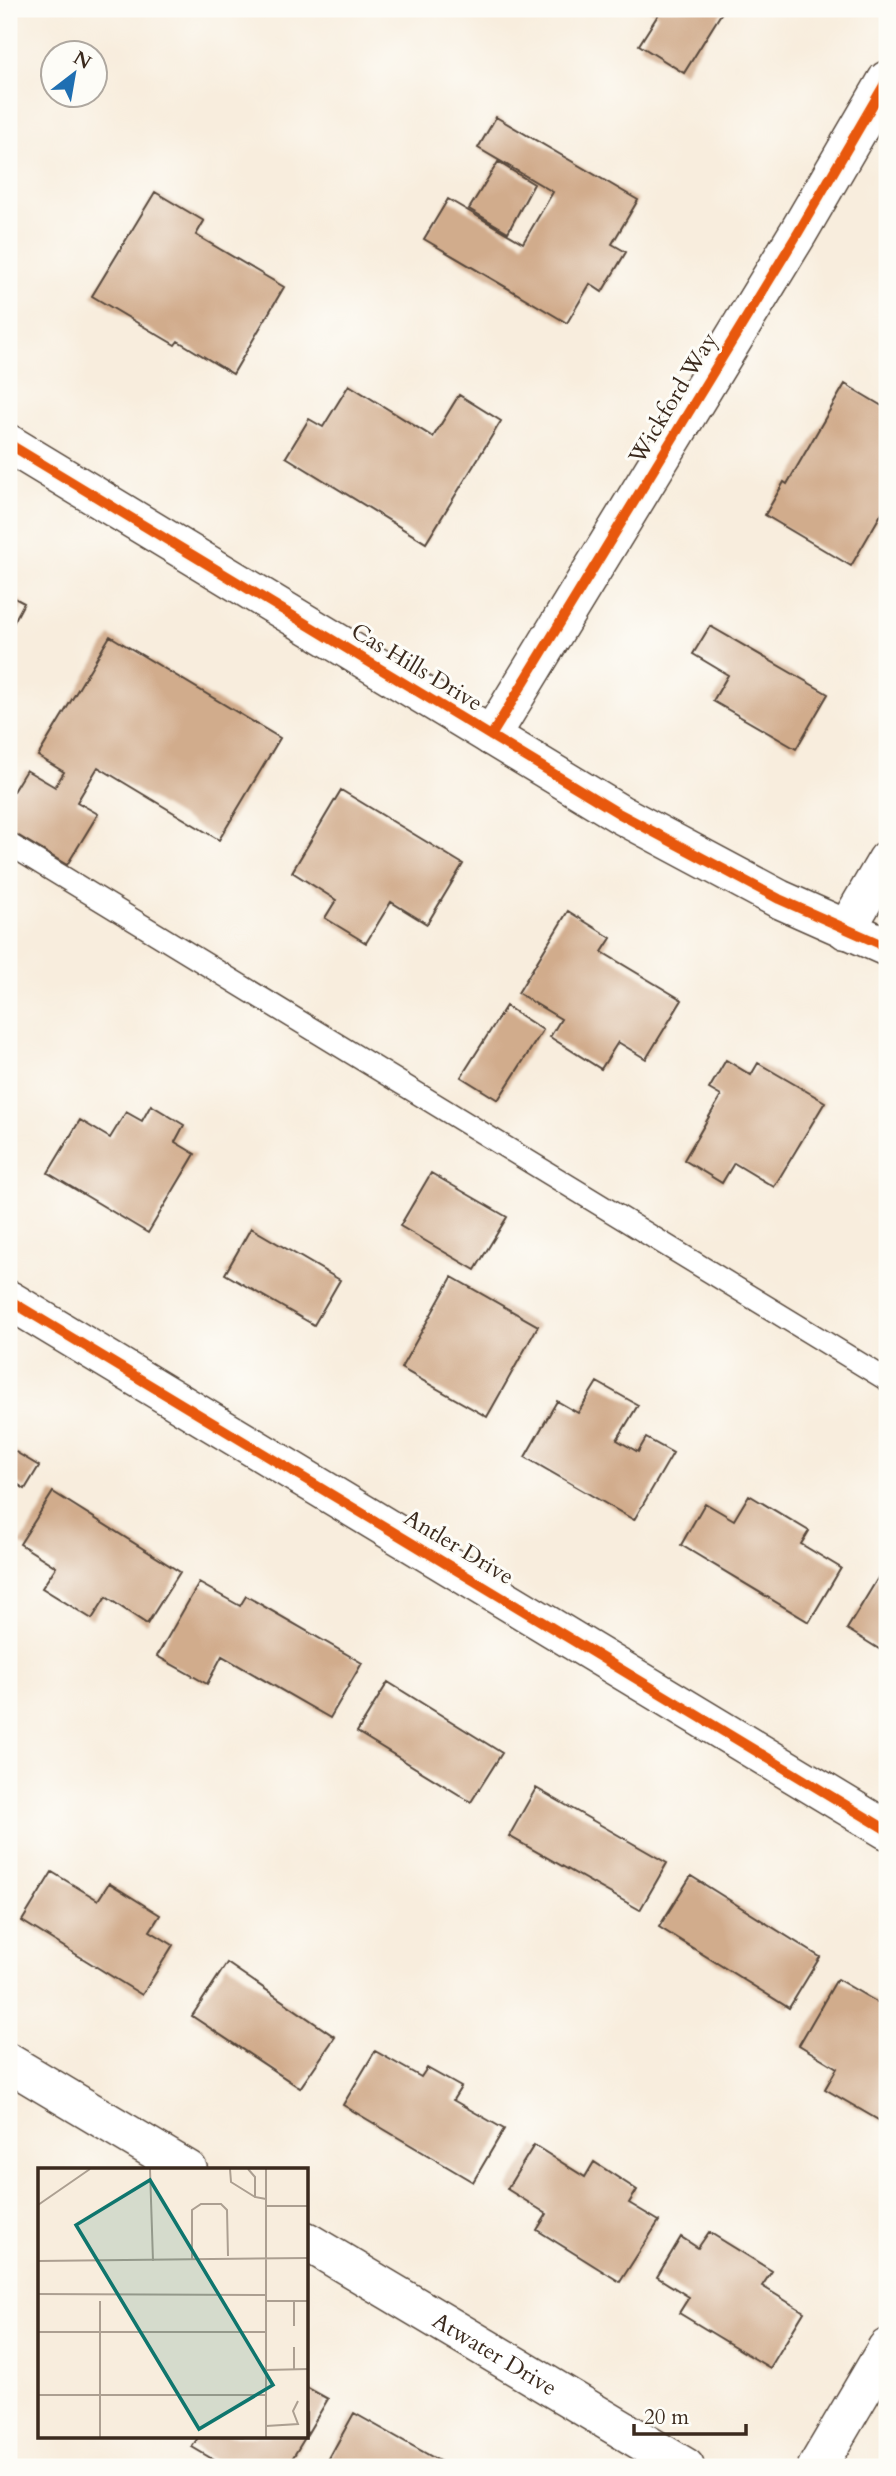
<svg xmlns="http://www.w3.org/2000/svg" width="896" height="2476" viewBox="0 0 896 2476" font-family="Cardo,serif">
<style>
.building{fill:#d1ac8c}
.lines{fill:none;stroke-linecap:round;stroke-linejoin:round}
.lane-casing{stroke:#57473b;stroke-width:24}
.street-casing{stroke:#57473b;stroke-width:41}
.secondary-casing{stroke:#57473b;stroke-width:41}
.lane{stroke:#fff;stroke-width:21}
.street{stroke:#fff;stroke-width:38}
.secondary{stroke:#fff;stroke-width:38}
.cycleway-casing{stroke:#fdfcf7;stroke-width:15}
.cycleway{stroke:#e8590c;stroke-width:10}
.labels{text-anchor:middle;dominant-baseline:central;stroke-width:6;stroke-linejoin:round;paint-order:stroke}
.street-label{font-size:23px;fill:#3b2a1e;stroke:#fdfcf7}
.inset-road{fill:none;stroke:#ac9f91;stroke-width:2}
.view{fill:#0f766e;fill-opacity:0.15;stroke:#0f766e;stroke-width:3.5}
.inset-edge{fill:none;stroke:#3b2a1e;stroke-width:3.5}
</style>
<rect width="100%" height="100%" fill="#fdfcf7"/>
<filter id="ink" filterUnits="userSpaceOnUse"><feTurbulence type="fractalNoise" baseFrequency=".0143" numOctaves="2"/><feDisplacementMap in="SourceGraphic" scale="14" xChannelSelector="R" yChannelSelector="G"/><feConvolveMatrix kernelMatrix="1 2 1 2 8 2 1 2 1" color-interpolation-filters="sRGB"/></filter>
<filter id="wash" filterUnits="userSpaceOnUse"><feTurbulence type="fractalNoise" baseFrequency=".00686" numOctaves="4" result="noise"/><feDisplacementMap in="SourceGraphic" scale="28" xChannelSelector="R" yChannelSelector="G"/><feGaussianBlur stdDeviation="1.57" result="paint"/><feColorMatrix in="noise" values="0 0 0 0 0 0 0 0 0 0 0 0 0 0 0 0 0 1.4 0 .05"/><feComposite in="paint" operator="in"/></filter>
<g filter="url(#wash)">
<rect width="100%" height="100%" fill="#f8eddd"/>
<g id="blocks">
<!-- building -->
<path class="building" d="M648 9H724L684 73 639 45 658 15Z
M496 117 638 200 612 244 626 252 602 292 590 284 567 323 424 239 448 199 523 243 553 192 478 148Z
M498 162 534 184 508 232 469 209Z
M155 192 204 221 196 235 284 287 233 374 178 341 175 345 92 296Z
M845 384 887 409V504L851 566 765 515 784 482 787 484Z
M349 385 433 437 459 395 501 421 426 543 286 457 309 419 323 427Z
M9 595 24 603 9 631Z
M710 626 828 694 796 749 713 701 728 675 693 654Z
M110 636 280 738 219 840 98 767 77 802 98 814 67 865 9 830V798L26 770 55 787 64 772 38 756Z
M341 790 463 864 427 924 391 902 366 943 325 918 336 900 292 872Z
M568 911 611 938 602 952 682 1000 646 1059 618 1042 601 1069 550 1037 561 1019 518 993Z
M506 1006 543 1030 498 1100 461 1077Z
M726 1060 751 1075 758 1063 825 1102 774 1187 734 1163 722 1183 684 1160 721 1096 709 1089Z
M151 1105 184 1125 175 1142 195 1154 148 1233 48 1173 80 1120 110 1138 126 1112 142 1121Z
M431 1173 507 1217 475 1270 400 1226Z
M251 1228 340 1280 314 1325 225 1274Z
M452 1277 538 1326 487 1417 401 1368Z
M597 1382 638 1405 617 1440 638 1452 646 1438 673 1453 634 1520 525 1457 557 1401 578 1413Z
M9 1448 39 1466 25 1489 14 1482 9 1490Z
M53 1492 180 1572 147 1624 106 1597 92 1619 42 1588 56 1567 20 1544Z
M749 1495 809 1531 801 1544 841 1568 809 1622 681 1545 705 1503 734 1520Z
M887 1563V1654L847 1629Z
M199 1583 240 1606 246 1596 362 1663 330 1718 222 1656 207 1684 157 1656Z
M388 1682 502 1753 471 1802 357 1732Z
M536 1788 667 1863 640 1910 509 1836Z
M52 1872 98 1900 109 1883 160 1915 150 1931 173 1945 142 1995 22 1921Z
M691 1876 820 1957 789 2008 659 1927Z
M227 1963 335 2037 300 2088 192 2016Z
M837 1979 887 2008V2125L825 2089 837 2068 799 2045Z
M375 2051 421 2077 427 2068 461 2087 453 2100 504 2129 473 2182 343 2105Z
M534 2145 585 2177 594 2162 637 2190 629 2203 659 2221 620 2282 537 2230 547 2214 507 2189Z
M709 2232 772 2271 762 2286 804 2312 770 2368 679 2313 689 2297 657 2277 681 2237 698 2248Z
M306 2387 328 2399 306 2436Z
M354 2413 450 2467H335L327 2462Z
M199 2436H306L287 2467H226L192 2447Z"/>
</g>
</g>
<g filter="url(#ink)">
<use href="#blocks" fill-opacity="0" stroke="#57473b" stroke-width="2"/>
<g class="lines">
<!-- lane casing -->
<g class="lane-casing">
<path id="lane" d="M9 844 887 1380"/>
</g>
<!-- street casing -->
<g class="street-casing">
<g id="street">
<path d="M9 444 620 814 779 899 887 947"/>
<path d="M491 736 798 233 887 80"/>
<path d="M846 930 887 860"/>
<path d="M9 2063 188 2170"/>
<path id="s1" d="M306 2241 685 2467"/>
</g>
</g>
<!-- secondary casing -->
<g class="secondary-casing">
<path id="secondary" d="M9 1300 887 1830
M817 2467 887 2348"/>
</g>
<!-- lane -->
<use href="#lane" class="lane"/>
<!-- street -->
<use href="#street" class="street"/>
<!-- secondary -->
<use href="#secondary" class="secondary"/>
<!-- cycleway casing -->
<g class="cycleway-casing">
<path id="cycleway" d="M9 444 620 814 779 899 887 947
M491 736 798 233 887 80
M9 1300 887 1830"/>
</g>
<!-- cycleway -->
<use href="#cycleway" class="cycleway"/>
</g>
</g>
<g class="labels">
<!-- street labels -->
<g class="street-label">
<text transform="translate(673 398) rotate(-59)">Wickford Way</text>
<text transform="translate(417 667) rotate(31)">Cas Hills Drive</text>
<text transform="translate(459 1547) rotate(31)">Antler Drive</text>
<text stroke="none"><textPath href="#s1" startOffset="220">Atwater Drive</textPath></text>
</g>
</g>
<!-- overview -->
<g transform="translate(38 2168)">
<rect width="270" height="270" fill="#f8eddd"/>
<path class="inset-road" d="M112 1 115 93M192 1 193 14 217 29M210 1 217 9V29L228 31M0 37 52 1M228 38H270M154 92V42L163 36H183L189 42 190 88M0 93 270 90M0 126 228 127M228 133H270M256 133V158M0 164H228M256 201V179M228 202 270 201M0 227H228M228 258 260 256 255 243 260 233M62 269V133M228 269V1"/>
<path class="view" d="M112 12 235 217 161 261 38 57Z"/>
<rect width="270" height="270" class="inset-edge"/>
</g>
<!-- margin -->
<rect width="896" height="2476" fill="none" stroke="#fdfcf7" stroke-width="35"/>
<!-- north arrow -->
<g transform="translate(74 74) rotate(31)"><circle r="33" fill="#fdfcf7" stroke="#afa8a0" stroke-width="2"/>
<path d="M0-5L12 26L0 18L-12 26Z" fill="#1f6fb2"/>
<text y="-10" font-size="19" font-weight="bold" text-anchor="middle" fill="#3b2a1e">N</text>
</g>
<!-- scale -->
<path d="M634 2424v10h112v-10" fill="none" stroke="#3b2a1e" stroke-width="3.5"/>
<text x="644" y="2424" font-size="21" fill="#3b2a1e" stroke="#fdfcf7" stroke-width="5" paint-order="stroke">20 m</text>
</svg>
